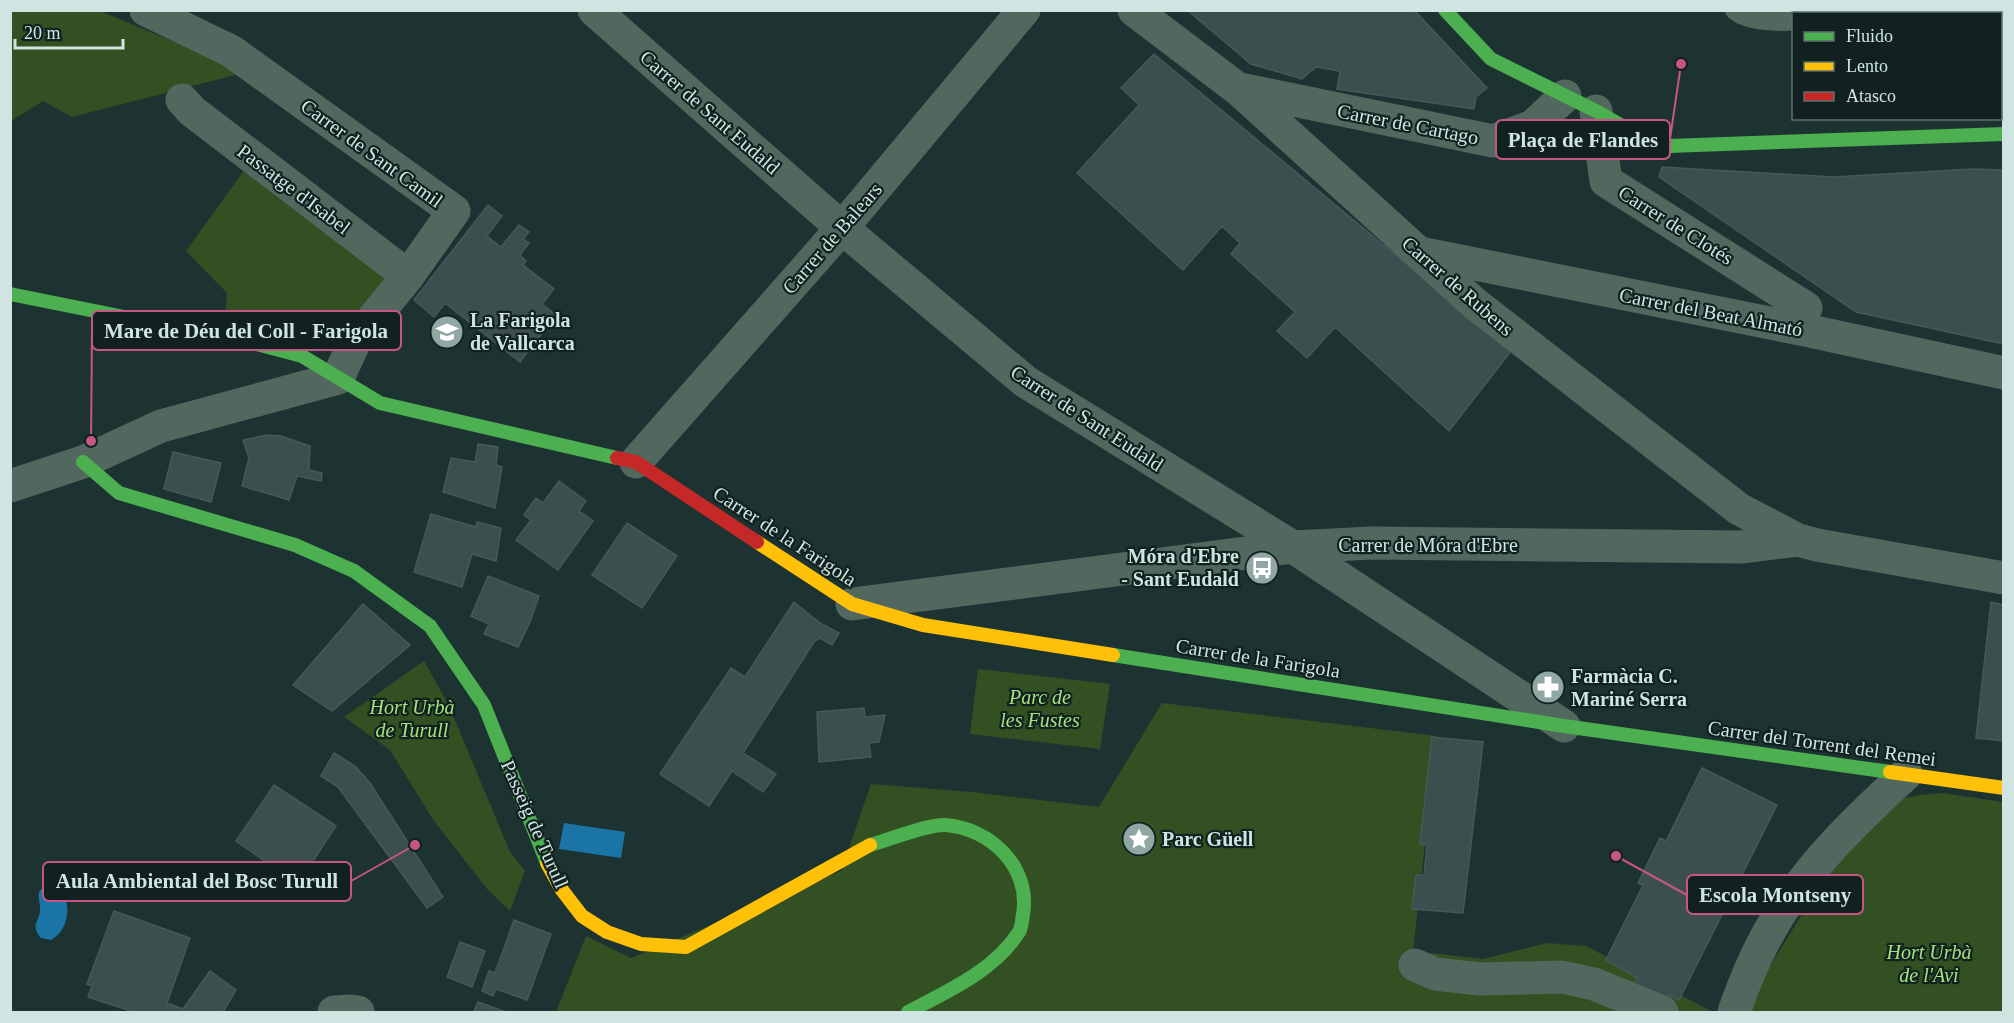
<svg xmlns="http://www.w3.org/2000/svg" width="2014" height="1023" viewBox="0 0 2014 1023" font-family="Georgia,serif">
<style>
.green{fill:#335023}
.water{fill:#1a75a6}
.building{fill:#3c4e4e;stroke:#47585a;stroke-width:1.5}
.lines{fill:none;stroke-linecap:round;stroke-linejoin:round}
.lane{stroke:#52675e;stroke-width:20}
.street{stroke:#52675e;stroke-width:33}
.fast{stroke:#4caf50;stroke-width:14}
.slow{stroke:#ffc107;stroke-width:14}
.jam{stroke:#c62828;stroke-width:14}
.labels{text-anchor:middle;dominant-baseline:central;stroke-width:4.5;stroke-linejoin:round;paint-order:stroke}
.street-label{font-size:20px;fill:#d0e5e2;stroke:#10211f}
.poi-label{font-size:20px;font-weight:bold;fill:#d0e5e2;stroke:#10211f;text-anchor:start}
.park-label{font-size:20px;font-style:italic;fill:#a4e37c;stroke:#10211f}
.leader{fill:none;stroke:#c65684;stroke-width:2}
.callout-dot{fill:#c65684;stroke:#10211f;stroke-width:2}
.callout{fill:#10211f;stroke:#c65684;stroke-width:2}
.callout-label{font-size:21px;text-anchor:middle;font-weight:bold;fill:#d0e5e2}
</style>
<rect width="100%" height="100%" fill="#1d3332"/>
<!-- green -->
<path class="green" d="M11 11H100L233 66 239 74 72 117 43 101 11 121Z
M248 165 391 272 345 334 332 336 225 317 227 293 186 251Z
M424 661 449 706 510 852 525 871 510 911 488 890 434 821 390 750 344 717Z
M978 669 1110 684 1100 749 970 734Z
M1162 703 1437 736 1413 951 1483 959 1547 943 1586 946 1713 1012H556L586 936 631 958 841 871 871 784 971 792 1099 807Z
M1942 793 2003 802V1012H1742L1835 860 1904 798 1921 795Z"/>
<!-- water -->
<path class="water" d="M564 823 625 832 621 858 559 849Z
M49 884H55C73 897 71 929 51 940L41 938C29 924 41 921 40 908 40 902 38 898 39 892L43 887Z"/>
<!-- building -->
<path class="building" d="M1187 10H1414L1487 88 1476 97 1474 109 1337 89 1340 71 1316 67 1302 79 1251 64Z
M1154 54 1511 351 1449 431 1335 327 1307 358 1277 331 1295 312 1231 254 1240 243 1222 226 1183 270 1077 173 1139 105 1121 88Z
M1662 167 1833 177 1972 169 2004 170V344L1856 312 1659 177Z
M488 205 502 216 487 236 501 247 519 225 529 232 523 239 529 243 520 255 526 261 523 265 554 289 542 304 556 315 520 362 445 303 434 317 414 300Z
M267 435 281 436 310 446 309 470 322 473 321 481 297 476 289 500 242 486 249 458 243 440Z
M478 444 498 447 496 465 502 467 495 508 443 492 451 458 475 462Z
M173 452 221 463 211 502 164 489Z
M559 481 586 501 579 511 593 521 558 570 516 540 531 520 524 515 536 498 543 503Z
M431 514 476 527 477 522 501 528 496 561 472 554 462 587 414 572Z
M627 523 677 556 642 608 592 575Z
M488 576 539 596 530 622 518 647 484 634 489 624 471 616Z
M794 602 820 623 839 633 832 645 820 638 814 642 743 753 776 774 763 792 732 771 709 806 660 774 731 668 745 677Z
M1991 602 2004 605V741L1976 738Z
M363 604 410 645 332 711 293 685Z
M864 708 865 717 885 715 879 742 869 743 871 757 819 762 817 712Z
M1432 737 1483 742 1463 913 1412 909 1416 875H1424L1427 845 1420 844Z
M334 753 355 766 370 783 443 897 427 908 338 787 321 776Z
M1702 768 1777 805 1679 1000 1669 995 1664 1004 1633 987 1638 978 1606 960 1643 885 1638 883 1660 838 1666 841Z
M274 785 336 826 292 893 263 873 269 864 236 841Z
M114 911 190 938 167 1003 183 1009 210 971 236 990 223 1012H189L187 1011 186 1012H134L88 997 92 986 87 984Z
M514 920 551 934 527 1000 496 989 493 996 482 991 489 971 495 973Z
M460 942 485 951 472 987 447 977Z
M478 1002 506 1012H474Z"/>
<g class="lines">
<!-- lane -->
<path class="lane" d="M1735 10C1746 21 1779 22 1794 20
M1816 14 1822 10"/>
<!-- street -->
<path class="street" d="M594 10 842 228 1026 382 1293 547 1564 726
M1134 10 1238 89 1474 303 1739 509 1798 540
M1240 89 1493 141 1533 126 1565 96
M182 100 192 111 408 276
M1596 111 1606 181 1806 308
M1420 253 1810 331 2004 373
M636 462 842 228 1024 10
M10 486 83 462 161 426 338 378 355 341 408 276 454 211 231 51 146 10
M852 604 1293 547 1372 543 1741 547 1798 540 1817 545 2004 578
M1415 965 1435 974 1480 979 1562 977 1594 984 1662 1012
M334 1012 351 1011 358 1012
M1734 1012C1744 983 1757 952 1773 925 1807 867 1857 819 1906 774"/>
<!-- fast -->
<path class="fast" d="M1445 10 1491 59 1596 111 1654 144 1669 146 2004 134
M10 294 249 342 302 356 380 403 617 458
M83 462 119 493 295 545 354 571 430 626 484 705 547 863
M1113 655 1564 726 1890 772
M870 845C888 840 928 824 945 825 991 828 1031 868 1023 914 1022 920 1022 927 1019 932 994 971 948 991 908 1012"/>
<!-- slow -->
<path class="slow" d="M757 542 852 604 923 625 1113 655
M1890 772 2004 788
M547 863 562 890 582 916 607 932 641 944 686 947 870 845"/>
<!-- jam -->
<path class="jam" d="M617 458 636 462 757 542"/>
</g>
<!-- icons -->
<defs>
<g id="school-disc" transform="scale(1.725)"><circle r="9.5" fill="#91a7a4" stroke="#10211f"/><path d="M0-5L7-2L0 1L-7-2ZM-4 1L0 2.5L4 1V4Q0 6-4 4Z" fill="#fff"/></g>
<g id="bus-disc" transform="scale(1.725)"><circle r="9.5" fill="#91a7a4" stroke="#10211f"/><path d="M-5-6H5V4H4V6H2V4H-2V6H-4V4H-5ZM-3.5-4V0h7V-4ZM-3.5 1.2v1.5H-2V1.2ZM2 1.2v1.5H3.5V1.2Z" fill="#fff"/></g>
<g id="pharmacy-disc" transform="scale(1.725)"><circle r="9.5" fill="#91a7a4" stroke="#10211f"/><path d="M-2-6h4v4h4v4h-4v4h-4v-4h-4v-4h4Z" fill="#fff"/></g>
<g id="sight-disc" transform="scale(1.725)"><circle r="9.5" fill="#91a7a4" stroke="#10211f"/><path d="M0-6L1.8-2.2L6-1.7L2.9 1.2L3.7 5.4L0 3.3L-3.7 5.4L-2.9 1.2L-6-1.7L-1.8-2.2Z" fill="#fff"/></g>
</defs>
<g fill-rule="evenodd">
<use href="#school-disc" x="447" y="332"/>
<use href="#bus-disc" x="1262" y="568"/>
<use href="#pharmacy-disc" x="1548" y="687"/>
<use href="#sight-disc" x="1139" y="839"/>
</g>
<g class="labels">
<!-- street labels -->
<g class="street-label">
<text transform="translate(710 112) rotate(41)">Carrer de Sant Eudald</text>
<text transform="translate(1408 124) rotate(11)">Carrer de Cartago</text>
<text transform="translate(372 153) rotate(36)">Carrer de Sant Camil</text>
<text transform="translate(294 189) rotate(37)">Passatge d'Isabel</text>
<text transform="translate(1676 225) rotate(32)">Carrer de Clotés</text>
<text transform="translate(832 238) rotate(-49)">Carrer de Balears</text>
<text transform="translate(1458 286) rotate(41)">Carrer de Rubens</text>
<text transform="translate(1711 312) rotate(11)">Carrer del Beat Almató</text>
<text transform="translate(1087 418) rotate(33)">Carrer de Sant Eudald</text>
<text transform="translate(785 536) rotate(33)">Carrer de la Farigola</text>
<text x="1428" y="545">Carrer de Móra d'Ebre</text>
<text transform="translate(1258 658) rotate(9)">Carrer de la Farigola</text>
<text transform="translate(1822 743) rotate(8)">Carrer del Torrent del Remei</text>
<text transform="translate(535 824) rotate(66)">Passeig de Turull</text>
</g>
<!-- poi labels -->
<g class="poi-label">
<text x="470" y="320">La Farigola<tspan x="470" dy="23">de Vallcarca</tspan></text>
<text x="1239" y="556" text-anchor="end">Móra d'Ebre<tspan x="1239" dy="23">- Sant Eudald</tspan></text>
<text x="1571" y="676">Farmàcia C.<tspan x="1571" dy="23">Mariné Serra</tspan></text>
<text x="1162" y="839">Parc Güell</text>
</g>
<!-- park labels -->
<g class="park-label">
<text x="1040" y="697">Parc de<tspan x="1040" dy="23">les Fustes</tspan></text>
<text x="412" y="707">Hort Urbà<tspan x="412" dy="23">de Turull</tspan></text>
<text x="1929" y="952">Hort Urbà<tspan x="1929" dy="23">de l'Avi</tspan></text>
</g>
</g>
<!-- callouts -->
<path class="leader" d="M1681 64L1670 139M91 441L92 331M415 845L351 881M1616 856L1687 895"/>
<g class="callout-dot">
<circle cx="1681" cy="64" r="6"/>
<circle cx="91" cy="441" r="6"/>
<circle cx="415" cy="845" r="6"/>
<circle cx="1616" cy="856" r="6"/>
</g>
<g class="callout">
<rect x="1496" y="120" width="174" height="39" rx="6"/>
<rect x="92" y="311" width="309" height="39" rx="6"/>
<rect x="43" y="862" width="308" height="39" rx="6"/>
<rect x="1687" y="875" width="176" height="39" rx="6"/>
</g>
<g class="callout-label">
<text x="1583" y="147">Plaça de Flandes</text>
<text x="246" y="338">Mare de Déu del Coll - Farigola</text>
<text x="197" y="888">Aula Ambiental del Bosc Turull</text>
<text x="1775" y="902">Escola Montseny</text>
</g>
<!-- border -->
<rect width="2014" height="1023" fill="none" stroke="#d0e5e2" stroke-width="24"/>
<!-- legend -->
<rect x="1792" y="12" width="210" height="108" fill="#10211f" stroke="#5d6f6d" stroke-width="1.5"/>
<rect x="1804" y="32" width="30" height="9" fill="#4caf50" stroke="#5d6f6d" stroke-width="1.5"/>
<text x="1846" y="42" font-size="18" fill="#d0e5e2">Fluido</text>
<rect x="1804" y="62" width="30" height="9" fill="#ffc107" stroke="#5d6f6d" stroke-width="1.5"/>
<text x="1846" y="72" font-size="18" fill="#d0e5e2">Lento</text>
<rect x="1804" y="92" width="30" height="9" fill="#c62828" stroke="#5d6f6d" stroke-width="1.5"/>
<text x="1846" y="102" font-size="18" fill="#d0e5e2">Atasco</text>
<!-- scale -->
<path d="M15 39v9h108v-9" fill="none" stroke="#d0e5e2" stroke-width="3"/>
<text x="24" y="39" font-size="18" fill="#d0e5e2" stroke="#10211f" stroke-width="4.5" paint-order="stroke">20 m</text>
</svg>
